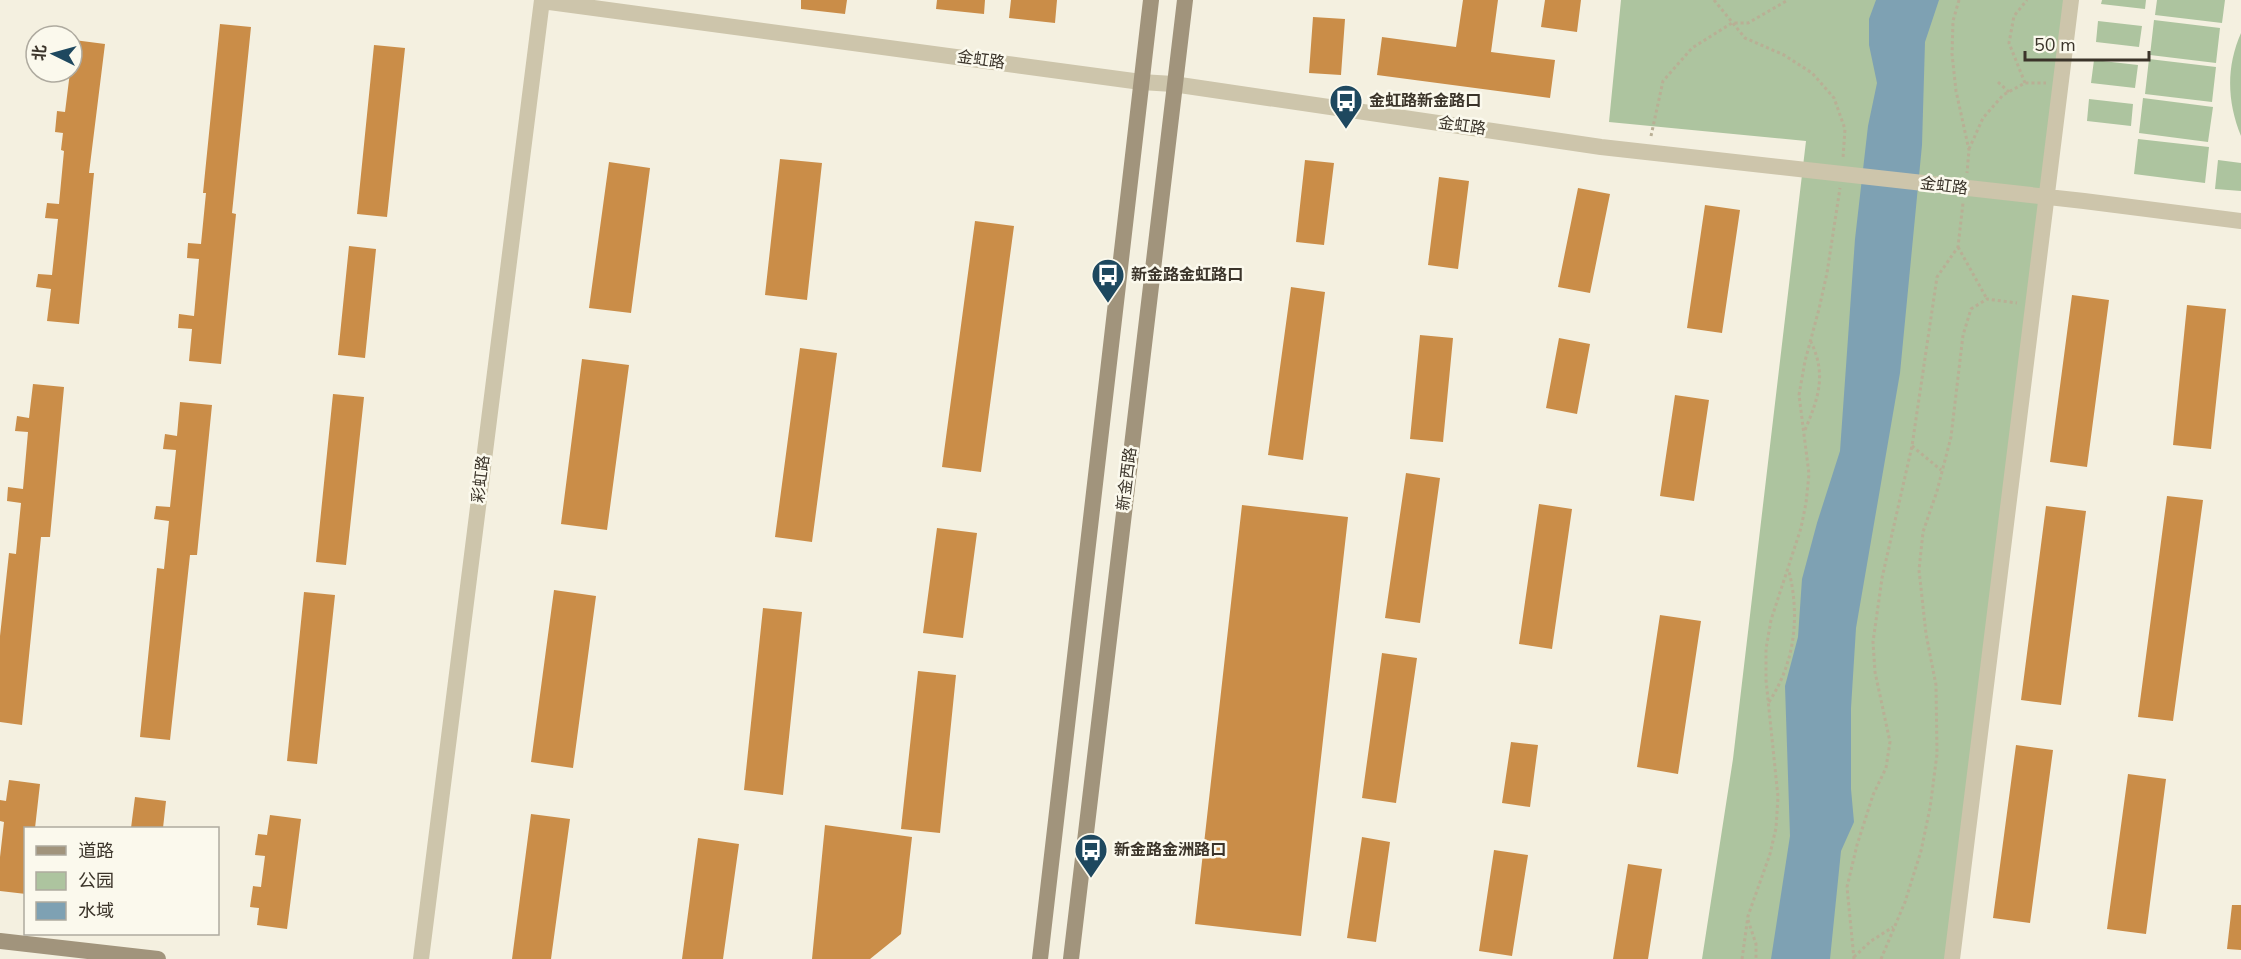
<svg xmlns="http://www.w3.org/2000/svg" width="2241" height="959" viewBox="0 0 2241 959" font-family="'Nunito Sans','Noto Sans SC',sans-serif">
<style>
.green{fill:#adc49f}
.water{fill:#7ea1b3}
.building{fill:#ca8d48}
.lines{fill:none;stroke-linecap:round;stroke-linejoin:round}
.path{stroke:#b9af95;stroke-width:3;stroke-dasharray:3 3;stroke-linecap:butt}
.tertiary{stroke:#cdc5ab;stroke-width:16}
.secondary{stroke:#a1947c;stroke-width:16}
.labels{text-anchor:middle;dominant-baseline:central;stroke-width:5;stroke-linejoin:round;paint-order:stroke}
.street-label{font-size:16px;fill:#3b342a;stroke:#fbf9ed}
.poi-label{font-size:16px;font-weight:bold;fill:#3b342a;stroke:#fbf9ed;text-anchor:start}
</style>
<rect width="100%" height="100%" fill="#f4f0e0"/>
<!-- green -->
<path class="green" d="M1621 0H2071L1952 959H1702L1733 759 1806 141 1609 122Z
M2102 0H2146L2145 9 2101 4Z
M2157 0H2225L2222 23 2155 15Z
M2154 20 2220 28 2216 63 2150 55Z
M2098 21 2142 26 2139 47 2096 42Z
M2241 33V136C2227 102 2226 67 2241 33Z
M2149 59 2216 67 2212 102 2145 94Z
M2094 60 2138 65 2135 88 2091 83Z
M2143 98 2213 107 2208 142 2139 133Z
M2089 99 2133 104 2131 126 2087 121Z
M2138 139 2209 147 2205 183 2134 174Z
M2218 160 2241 163V191L2215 189Z"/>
<!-- water -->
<path class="water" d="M1876 0H1939L1925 42 1922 145 1900 373 1856 628 1851 708V789L1854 822 1841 851 1830 959H1771L1790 836 1785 686 1798 637 1802 579 1817 523 1840 451 1855 239 1868 126 1877 83 1869 45V19Z"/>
<!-- building -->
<path class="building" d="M801 0H847L845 14 801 9Z
M937 0H985L984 14 936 9Z
M1011 0H1057L1055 23 1009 18Z
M1463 0H1498L1491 52 1555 60 1550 98 1377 75 1382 37 1456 47Z
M1545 0H1581L1577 32 1541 27Z
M1313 17 1345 19 1341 75 1309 73Z
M220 24 251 27 232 213 236 214 221 364 189 361 192 329 178 328 179 314 194 316 199 259 187 258 188 243 201 244 206 193H203Z
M74 40 105 44 89 173H94L79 324 47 321 51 289 36 287 38 274 52 275 58 219 45 218 47 203 59 204 64 151 61 150 63 133 55 132 57 111 65 112 70 72H72Z
M374 45 405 48 387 217 357 214Z
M780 159 822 163 807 300 765 295Z
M1305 160 1334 163 1324 245 1296 242Z
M609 162 650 168 631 313 589 308Z
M1439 177 1469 181 1458 269 1428 265Z
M1578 188 1610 194 1590 293 1558 287Z
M1705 205 1740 210 1722 333 1687 328Z
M975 221 1014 226 981 472 942 467Z
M349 246 376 249 365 358 338 355Z
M1291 287 1325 292 1303 460 1268 455Z
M2072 295 2109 300 2087 467 2050 462Z
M2187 305 2226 309 2211 449 2173 445Z
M1420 335 1453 338 1443 442 1410 439Z
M1559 338 1590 344 1577 414 1546 408Z
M800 348 837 353 812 542 775 537Z
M582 359 629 365 607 530 561 524Z
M33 384 64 387 50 537H41L22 725 0 722V636L9 553 16 554 21 503 7 501 8 487 23 489 28 432 15 431 17 416 29 418Z
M333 394 364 397 346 565 316 562Z
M1675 395 1709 400 1694 501 1660 496Z
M180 402 212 405 197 555H190L170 740 140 737 157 568 164 569 169 521 154 519 156 506 170 507 176 450 163 449 165 434 177 436Z
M1406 473 1440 478 1420 623 1385 618Z
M2167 496 2203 500 2173 721 2138 717Z
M1539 504 1572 509 1552 649 1519 644Z
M1242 505 1348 517 1301 936 1195 924Z
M2046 506 2086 511 2061 705 2021 700Z
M937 528 977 533 963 638 923 633Z
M554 590 596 596 573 768 531 762Z
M304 592 335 595 317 764 287 761Z
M763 608 802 612 783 795 744 790Z
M1660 615 1701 621 1678 774 1637 767Z
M1382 653 1417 658 1396 803 1362 798Z
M918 671 956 675 940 833 901 829Z
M1511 742 1538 745 1530 807 1502 803Z
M2016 745 2053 750 2030 923 1993 918Z
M2128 774 2166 779 2146 934 2107 929Z
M9 780 40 784 35 828H26V894L0 891V857L4 822 0 821V800L6 801Z
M135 797 166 801 163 828H131Z
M531 814 570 819 551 959H512Z
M270 815 301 819 287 929 257 925 259 908 250 907 253 886 261 887 265 856 255 855 258 834 267 835Z
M825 825 912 837 901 934 870 959H812Z
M1362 837 1390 842 1376 942 1347 938Z
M698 838 739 844 723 959H682Z
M1494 850 1528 855 1512 956 1479 951Z
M1628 864 1662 869 1648 959H1613Z
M2232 905H2241V950L2227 949Z"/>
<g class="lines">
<!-- path -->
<path class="path" d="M1714 0 1745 38 1784 55 1812 73 1834 98 1845 129 1843 158
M1959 0 1953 21 1952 54 1956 91 1969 150 1967 173
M1998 82 2009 92
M2025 83 2009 43 2014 16 2027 0
M1651 136 1663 81 1692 48 1732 23H1748L1788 0
M1969 149 1983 118 2003 95 2025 83H2046
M1958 247 1987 299
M1805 430C1818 399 1827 375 1811 342
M1912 446 1941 470
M1769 702C1795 662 1800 617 1789 571
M1748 920 1756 944V959
M1854 957 1871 941 1893 927
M1742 959 1748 916 1770 854 1776 828 1778 797 1766 680V649L1771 620 1801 528 1806 503 1809 474 1799 395 1805 361 1819 309 1827 273 1840 188
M1854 959 1847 887 1857 845 1873 795 1886 768 1890 742 1875 672 1873 642 1882 578 1912 446 1937 277 1958 247 1963 203
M1881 959 1905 902 1921 851 1930 808 1937 754 1936 685 1926 634 1919 570 1923 532 1937 491 1951 437 1963 335 1971 309 1987 299 2017 303"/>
<!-- tertiary -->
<path class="tertiary" d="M542 1 1141 82 1173 84 1601 147 2084 201 2241 221
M421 959 542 0
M1952 959 2071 0"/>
<!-- secondary -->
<path class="secondary" d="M0 941 158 959
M1040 959 1151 0
M1071 959 1185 0"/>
</g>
<!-- icons -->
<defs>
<g id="bus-pin" transform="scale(1.725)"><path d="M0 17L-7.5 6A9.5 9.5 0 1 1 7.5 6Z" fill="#1e485f" stroke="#fbf9ed"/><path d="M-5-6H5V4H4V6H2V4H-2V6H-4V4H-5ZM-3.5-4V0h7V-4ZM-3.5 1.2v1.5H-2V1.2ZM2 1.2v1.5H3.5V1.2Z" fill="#fff"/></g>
</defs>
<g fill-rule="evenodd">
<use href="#bus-pin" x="1346" y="101"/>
<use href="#bus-pin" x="1108" y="275"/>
<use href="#bus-pin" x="1091" y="850"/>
</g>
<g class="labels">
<!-- street labels -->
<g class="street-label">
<text transform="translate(981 60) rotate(8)">金虹路</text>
<text transform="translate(1462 126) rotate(8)">金虹路</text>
<text transform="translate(1944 186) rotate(7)">金虹路</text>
<text transform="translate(481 479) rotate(-83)">彩虹路</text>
<text transform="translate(1127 479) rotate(-83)">新金西路</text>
</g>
<!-- poi labels -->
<g class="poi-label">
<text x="1369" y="101">金虹路新金路口</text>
<text x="1131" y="275">新金路金虹路口</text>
<text x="1114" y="850">新金路金洲路口</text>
</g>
</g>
<!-- legend -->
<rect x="24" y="827" width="195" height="108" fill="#fbf9ed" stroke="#aeaa9f" stroke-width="1.5"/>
<rect x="36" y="846" width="30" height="9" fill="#a1947c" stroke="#aeaa9f" stroke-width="1.5"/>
<text x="78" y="857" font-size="18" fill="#3b342a">道路</text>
<rect x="36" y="872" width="30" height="18" fill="#adc49f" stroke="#aeaa9f" stroke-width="1.5"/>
<text x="78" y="887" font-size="18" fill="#3b342a">公园</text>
<rect x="36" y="902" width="30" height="18" fill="#7ea1b3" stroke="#aeaa9f" stroke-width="1.5"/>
<text x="78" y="917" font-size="18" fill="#3b342a">水域</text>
<!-- north arrow -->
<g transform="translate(54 54) rotate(275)"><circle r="28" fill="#fbf9ed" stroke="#aeaa9f" stroke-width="1.5"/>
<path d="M0-4.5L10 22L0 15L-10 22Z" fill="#1e485f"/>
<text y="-9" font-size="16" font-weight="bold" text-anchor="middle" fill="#3b342a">北</text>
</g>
<!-- scale -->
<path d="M2025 51v9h124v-9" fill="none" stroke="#3b342a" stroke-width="3"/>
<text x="2034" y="51" font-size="18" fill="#3b342a" stroke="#fbf9ed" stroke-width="4.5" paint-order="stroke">50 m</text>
</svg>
